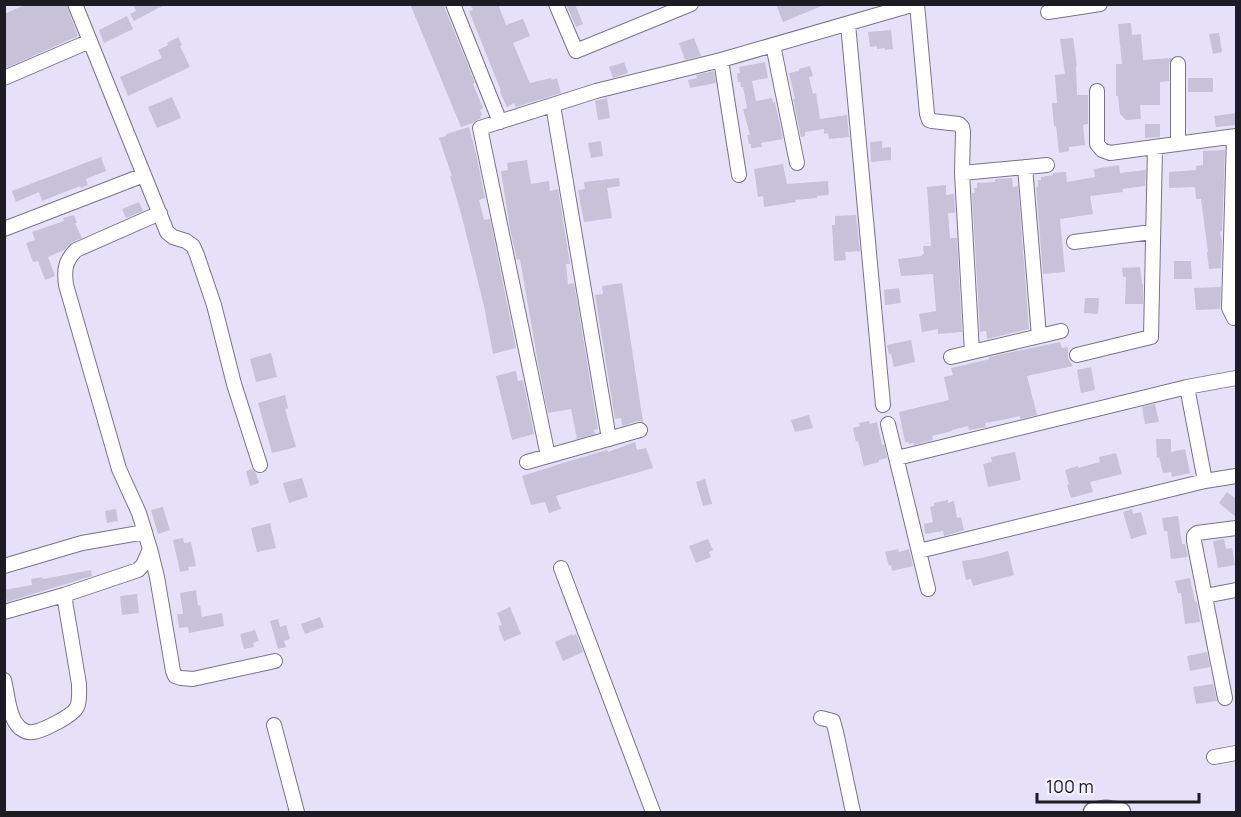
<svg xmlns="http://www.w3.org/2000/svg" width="1241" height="817" viewBox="0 0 1241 817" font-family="Manrope,sans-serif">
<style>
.building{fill:#c7c2d8}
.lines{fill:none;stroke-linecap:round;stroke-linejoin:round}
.minor-casing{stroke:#787488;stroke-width:16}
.secondary-casing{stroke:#787488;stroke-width:21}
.minor{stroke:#fff;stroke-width:14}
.secondary{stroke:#fff;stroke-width:18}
</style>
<rect width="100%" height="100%" fill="#e6e1f8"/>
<!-- building -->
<path class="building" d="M27 4H66L78 36 6 68 4 14Z
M133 4H166L134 21 130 14 136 11Z
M410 4H443L475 83 473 84 483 108 480 110 482 115 480 116 481 118 472 123 461 127Z
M470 4H498L506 25 523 19 530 36 513 43 528 79 530 83 551 78 552 80 557 78 561 93 516 107 514 103 507 107 500 92 501 91 469 11 473 10Z
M566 4H575L583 24 576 27Z
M776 4H824V5L783 22Z
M127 16 133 29 104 43 99 30Z
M1131 23 1132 35 1141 34 1143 60 1172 58 1169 64V81L1160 82V105H1140L1141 119 1126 120 1120 114 1118 96H1116V64H1122L1118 24Z
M891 30 893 49 885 50V48L877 49V46L870 47 868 32Z
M1219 33 1222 52 1213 54 1209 34Z
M178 37 182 45 180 46 190 67 128 96 120 77 162 58 158 50 168 45 167 43Z
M694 38 701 56 685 60 679 43Z
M1073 38 1077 66H1076L1077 95H1088V124L1083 125 1085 145 1069 147V151L1059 153 1056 126H1054L1052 103H1057L1055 75 1065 74 1060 39Z
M624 62 628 73 613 78 609 67Z
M765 62 768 78 752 81 756 101 772 98 773 103 775 102 783 139 761 143 762 147 751 148V144H749L747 135H750L743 109 747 108 743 87H741L740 82H738L737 73H740L739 67Z
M810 66 813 76 809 77 813 94 816 93 820 119 847 115 849 137 829 139 828 133 824 134V129L805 132V136L801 137 793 99H795L789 73 799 71V69Z
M714 71 716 83 690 88 688 80 697 78 696 75Z
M1188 78H1213V92H1188Z
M172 97 181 118 157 128 148 107Z
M607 98 610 118 598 120 595 101Z
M1236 113V125L1216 127 1214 116Z
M1145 124H1160V137L1145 138Z
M469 127 476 154 485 198 479 200 484 220 490 219 516 348 493 354 484 306 462 217 450 176H452L439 138 446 136V134Z
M601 141 603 156 591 158 588 143Z
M882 141V148L891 147V160L871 162 870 142Z
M1225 150 1222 231 1220 232 1222 241 1221 268 1209 269 1207 252H1208L1201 199H1196L1195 187 1169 188V172L1196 170V166L1203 165V151Z
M101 157 106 171 86 179 88 185 81 188 80 186 42 201 39 192 16 202 12 191Z
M527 160 531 184 549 181 550 191 558 189 563 220 570 264H566L568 284 574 283 598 429 594 430 595 434 577 439 571 409 548 413 538 363 520 259 517 260 510 229 501 171 508 170 507 163Z
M783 164 787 184 828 181 829 195 817 196V198L795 200 796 202 764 207 763 196 758 197 754 169Z
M1119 165 1120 173 1146 170 1145 186 1122 189 1123 192 1090 196 1093 214 1060 219 1065 272 1043 274 1036 187H1038V180H1041V177L1053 175V173L1066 172 1067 182 1095 177 1094 169Z
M619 178 620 186 607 188 612 218 584 222 578 190 585 189 584 182Z
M1012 178 1013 187 1018 186 1029 329 987 339 986 331 980 332 972 193H975L974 188H977V183L995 182V179Z
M946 185V195L954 194 955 213H948L950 238H957L962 332 938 334V329L922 332 919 314 936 311 933 274 901 276 898 259 922 256V254H924L923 246H931L927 187Z
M139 202 143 211 126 218 122 209Z
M74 215 77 223H75L82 238 72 242 64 250 48 257 55 276 45 280 38 261 33 262 26 243 35 240 32 232 64 221 63 218Z
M856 215 860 251 845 252 846 260 834 261 832 225H835V216Z
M1174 261H1191L1192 279H1174Z
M1140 267 1142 284H1143V304H1125L1126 277H1123L1122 268Z
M622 283 643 422 638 421 622 426 621 418 615 419 595 295 603 294 602 286Z
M1221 287 1220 309 1196 310 1194 288Z
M899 288 901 303 885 305 884 290Z
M1085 298H1099L1098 314 1084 313Z
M911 340 915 362 894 367 891 354H889L887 345Z
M1060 342 1062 348 1068 347V358L1073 366 1027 376 1037 415 1020 419V416L997 421 985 423 986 427 969 430 968 426 952 430V431L932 436 933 440 914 445V443L909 444V442H905L899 412 949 400 944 377 953 375 951 368 986 360 989 359V357Z
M271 353 277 377 256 382 250 359Z
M1091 367 1095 390 1081 393 1077 370Z
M516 371 518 381 523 380 534 434 512 440 496 376Z
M285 395 288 408 285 409 296 447 272 453 258 403Z
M1155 404 1159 422 1145 424 1142 407Z
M809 415 813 428 795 432 791 420Z
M869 421 870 424 877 422 882 445 884 444 887 458 879 460V462L864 466 858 441 856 442 853 428 860 426 859 423Z
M1156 439H1171V452L1185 449 1190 473 1172 477 1171 472 1163 473 1159 457 1157 458Z
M635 442 637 450 646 448 653 468 556 496 561 509 549 513 545 502 531 505 522 476 566 462 607 450 608 452Z
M1015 452 1021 480 988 487 983 464 992 462 991 457Z
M1116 453 1122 474 1090 482 1093 492 1071 498 1067 485 1069 484 1065 470 1078 466V468L1100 462 1099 457Z
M252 469 256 473 259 483 250 486 246 471Z
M302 478 308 497 289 503 283 483Z
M705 479 712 504 703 506 696 482Z
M1227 492 1236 499V517L1219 503Z
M948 500V503L954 501 957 518 961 517 964 530 944 536 943 531 925 534 924 524 933 522 930 507 934 506V503Z
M163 507 170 530 158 534 151 510Z
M116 509 118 521 107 523 105 511Z
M1132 509 1133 514 1141 512 1147 534 1131 539 1123 512Z
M1178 516 1182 544H1185L1188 557 1171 559 1167 531H1164L1162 518Z
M270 523 276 548 257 552 251 528Z
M183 538 184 543 191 542 196 566 188 567 189 570 180 572 173 540Z
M708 539 713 550 709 552 711 557 696 563 689 546Z
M1224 539 1226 549 1232 548 1235 565 1218 568 1213 541Z
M898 549 899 552 909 549 913 566 892 571 891 565 889 566 885 552Z
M1008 551 1014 575 973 586 971 579 966 580 962 561 982 558Z
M91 570 92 576 7 602 4 590 32 585 31 579 42 577 43 579Z
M1190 578 1195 602H1197L1200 622 1185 624 1181 593H1178L1175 581Z
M196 590 198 606 200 605 202 617 222 613 224 626 189 633 188 627 179 628 177 614H183L180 593Z
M137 594 139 613 122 615 120 596Z
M510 607 521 634 504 641 498 626 502 625 497 613Z
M320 617 324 627 305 634 301 624Z
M278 619 280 627 286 625 290 639 284 641 286 647 278 649 270 621Z
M255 630 259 641 253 643 254 647 244 649 240 634Z
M572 634 573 636 576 634 583 652 563 661 555 642Z
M1207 652 1210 667 1190 671 1187 656Z
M1213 684 1217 701 1196 704 1193 687Z"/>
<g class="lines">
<!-- minor casing -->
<g class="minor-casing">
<path id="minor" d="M75 4 167 232 173 237 186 241 193 246 197 255 214 305 234 384 260 465
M453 4 500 122
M556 4 576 51 691 4
M917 4 927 114 929 120 932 121 959 124 962 127 963 131 962 173 972 352
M1048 12 1100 4
M848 24 883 405
M773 45 797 163
M721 60 739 175
M1178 64V143
M4 78 90 41
M1097 91V144L1102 150 1110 153 1236 136
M553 105 609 439
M1234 137 1229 308 1234 318H1236
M1025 167 1039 336
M962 173 1047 165
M160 213 76 250C65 261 64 270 66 285L119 469 139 513 150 549 157 577 173 671 175 676 181 678 193 679 275 661
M4 229 144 175
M1074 242 1152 232
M1077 355 1151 337 1155 148
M951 357 1061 331
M888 424 928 589
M548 456 480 128 596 91 721 60 915 4
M897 458 1187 387
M527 462 640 430
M1205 481 1187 387 1236 378
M919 551 1205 481 1236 476
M4 566 82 543 145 532
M561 568 653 812
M1205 596 1236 590
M4 612 64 595 138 570 143 565 150 549
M4 680C8 695 8 717 20 728 24 731 28 733 33 732 42 731 73 716 77 707 80 701 79 691 79 684L64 595
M1225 698 1194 541V536L1197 533 1236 528
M821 718 833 721 836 732 853 812
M274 725 297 812
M1214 757 1236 753"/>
</g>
<!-- secondary casing -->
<g class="secondary-casing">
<path id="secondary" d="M1093 812 1106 810 1121 812"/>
</g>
<!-- minor -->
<use href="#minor" class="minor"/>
<!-- secondary -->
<use href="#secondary" class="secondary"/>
</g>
<!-- border -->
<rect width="1241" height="817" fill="none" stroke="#1d1b23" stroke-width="12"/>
<!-- scale -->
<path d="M1037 793v9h162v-9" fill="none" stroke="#1d1b23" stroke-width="3"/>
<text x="1046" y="793" font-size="18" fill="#1d1b23" stroke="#f2f0fd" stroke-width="4.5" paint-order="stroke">100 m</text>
</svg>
